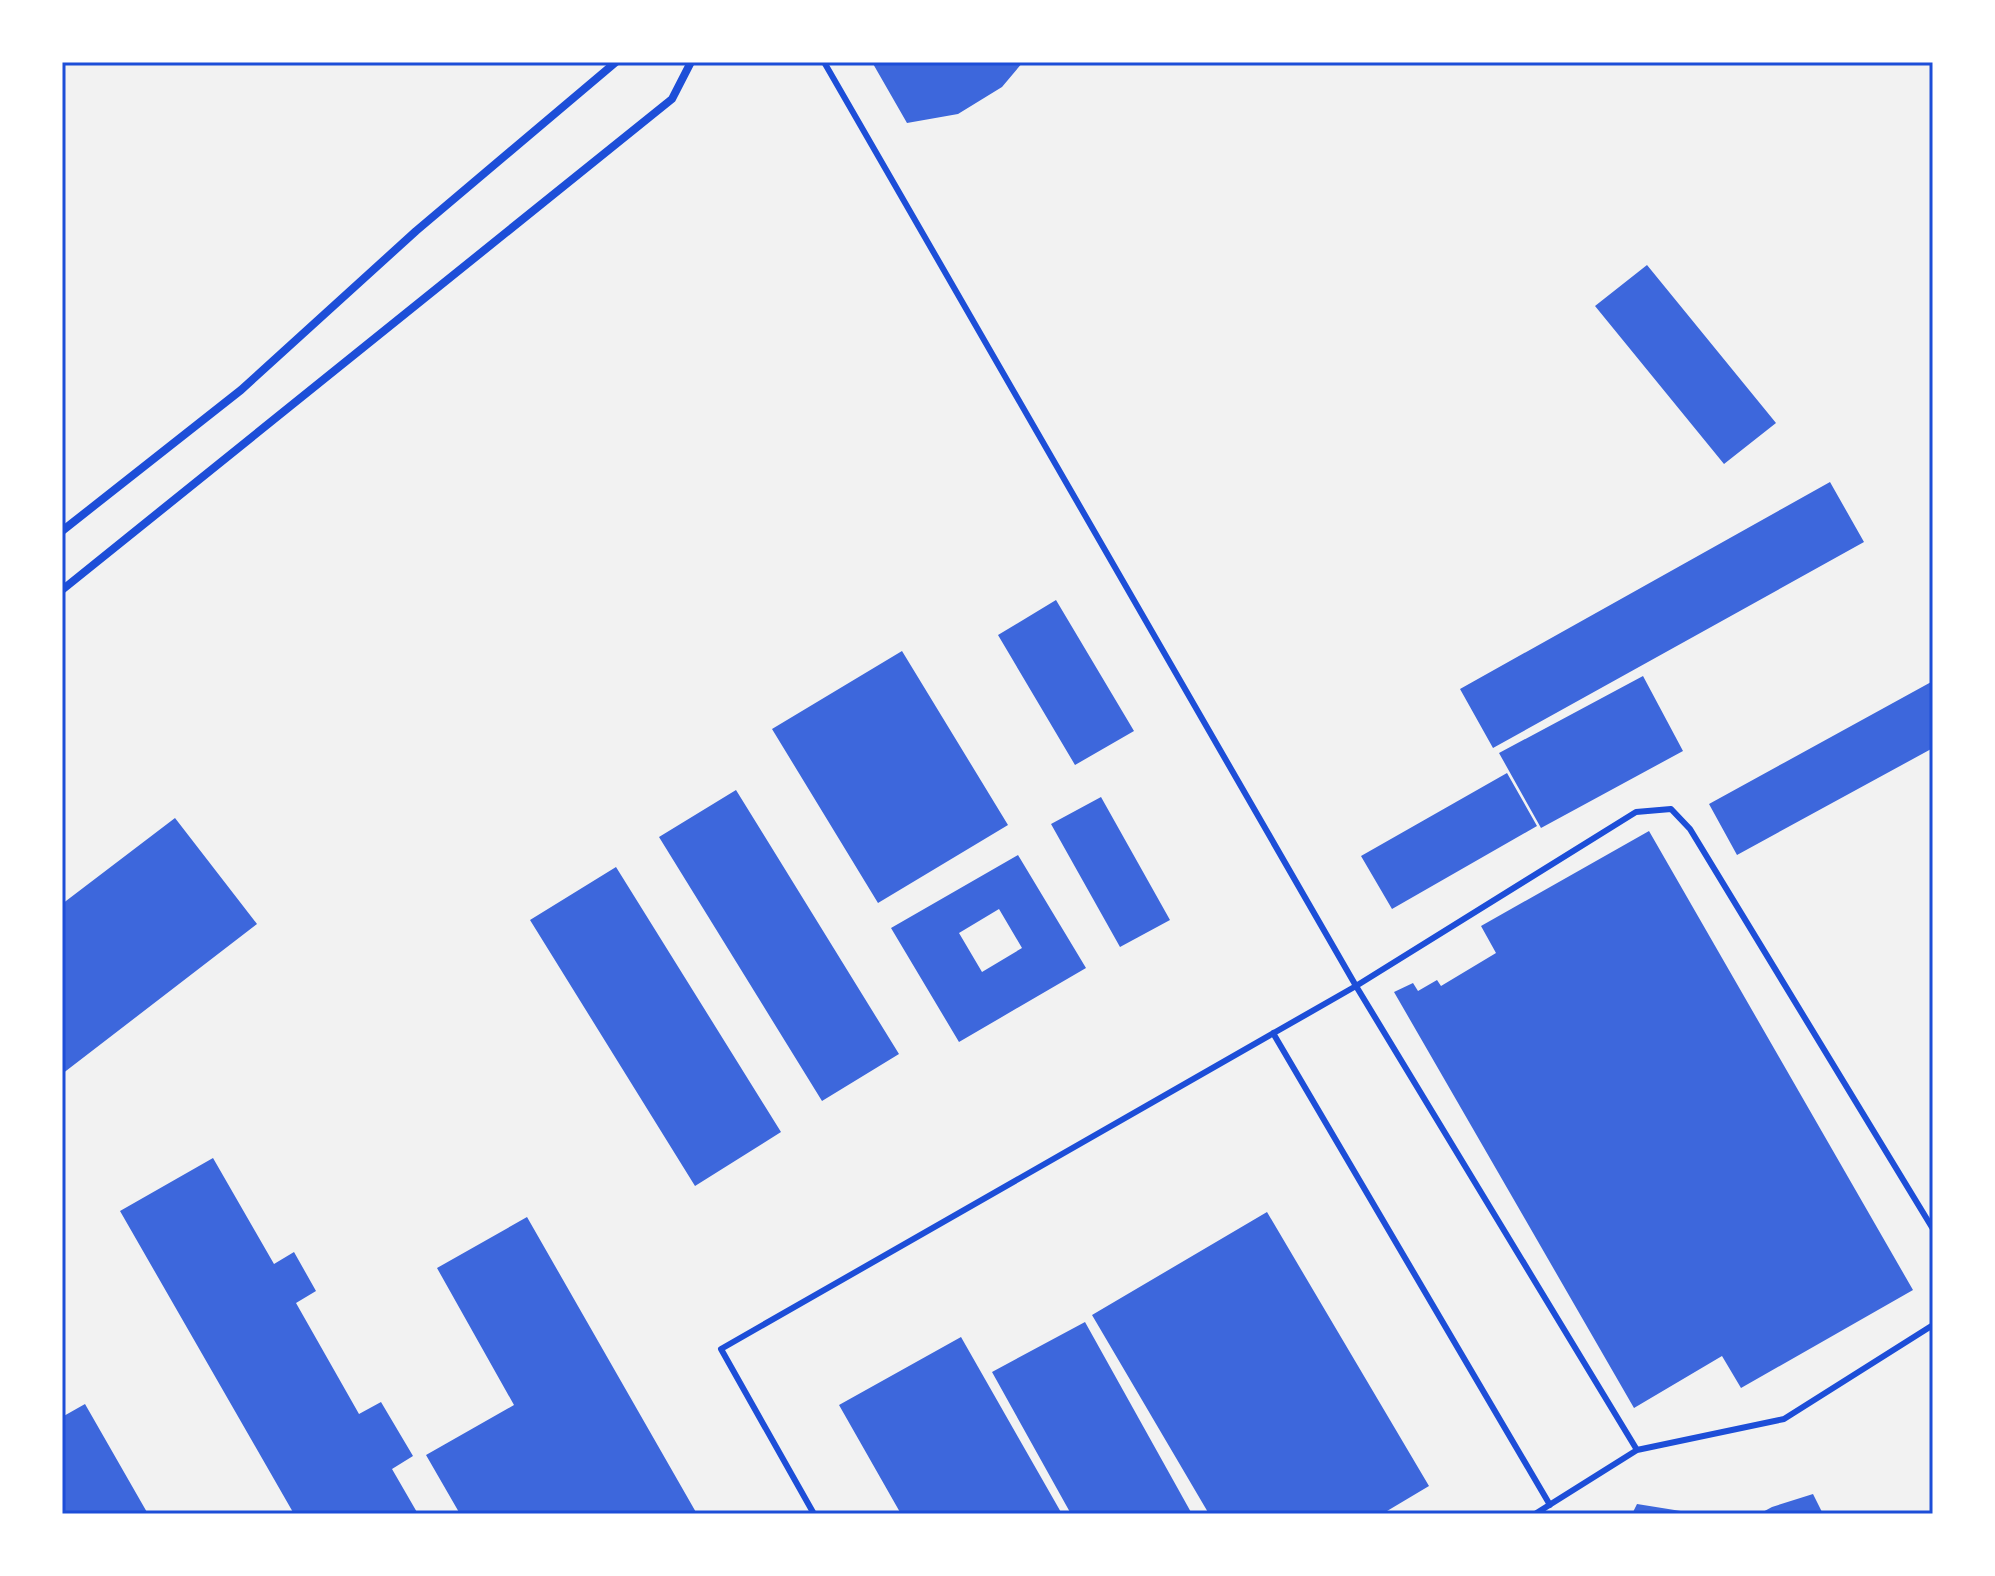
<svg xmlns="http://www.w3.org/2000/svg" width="1995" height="1576" viewBox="0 0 1995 1576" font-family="Rubik,sans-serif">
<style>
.building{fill:#3d67dc;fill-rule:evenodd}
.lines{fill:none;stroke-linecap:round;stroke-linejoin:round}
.service{stroke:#1d4ed8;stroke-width:6}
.minor{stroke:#1d4ed8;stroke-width:8}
.neatline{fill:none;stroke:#1d4ed8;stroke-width:3}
</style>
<rect width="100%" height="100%" fill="#f2f2f2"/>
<!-- building -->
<path class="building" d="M872 62H1023L1002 87 958 114 907 123Z
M1647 265 1776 423 1724 464 1595 306Z
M1830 482 1864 542 1493 748 1460 689Z
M1056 600 1134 731 1075 765 998 635Z
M902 651 1008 825 878 903 772 729Z
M1643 676 1683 751 1541 828 1499 753Z
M1933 681V748L1737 855 1709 804Z
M1507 773 1537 826 1392 909 1361 856Z
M736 790 899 1054 822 1101 659 837Z
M1101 797 1170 920 1120 947 1051 824Z
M175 818 257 924 62 1074V904Z
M1649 831 1913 1290 1741 1388 1722 1356 1634 1408 1394 992 1413 983 1418 991 1437 980 1441 986 1496 953 1481 926Z
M1018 855 1086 968 959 1042 891 928ZM999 909 1022 948 982 972 959 933Z
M616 867 781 1132 695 1186 530 920Z
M213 1158 274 1264 294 1252 316 1291 296 1303 359 1414 381 1402 413 1456 392 1469 418 1514H294L120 1211Z
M1267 1212 1429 1486 1382 1514H1209L1092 1315Z
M527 1217 697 1514H460L426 1455 514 1405 437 1268Z
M1085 1322 1192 1514H1071L992 1372Z
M961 1337 1062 1514H901L839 1405Z
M85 1404 148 1514H62V1417Z
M1813 1494 1823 1514H1759L1772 1507Z
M1637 1504 1687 1512V1514H1632Z"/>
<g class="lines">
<!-- service -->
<path class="service" d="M824 62 1356 986 1637 1450
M1273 1033 1550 1505
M814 1514 721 1349 1356 986 1636 812 1671 809 1690 829 1933 1229
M1535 1514 1637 1450 1784 1419 1933 1325"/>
<!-- minor -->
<path class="minor" d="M62 531 241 390 416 231 616 62
M62 590 672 99 691 62"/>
</g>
<!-- border -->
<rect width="1995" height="1576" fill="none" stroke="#ffffff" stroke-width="128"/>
<rect x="64" y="64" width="1867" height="1448" class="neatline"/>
</svg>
